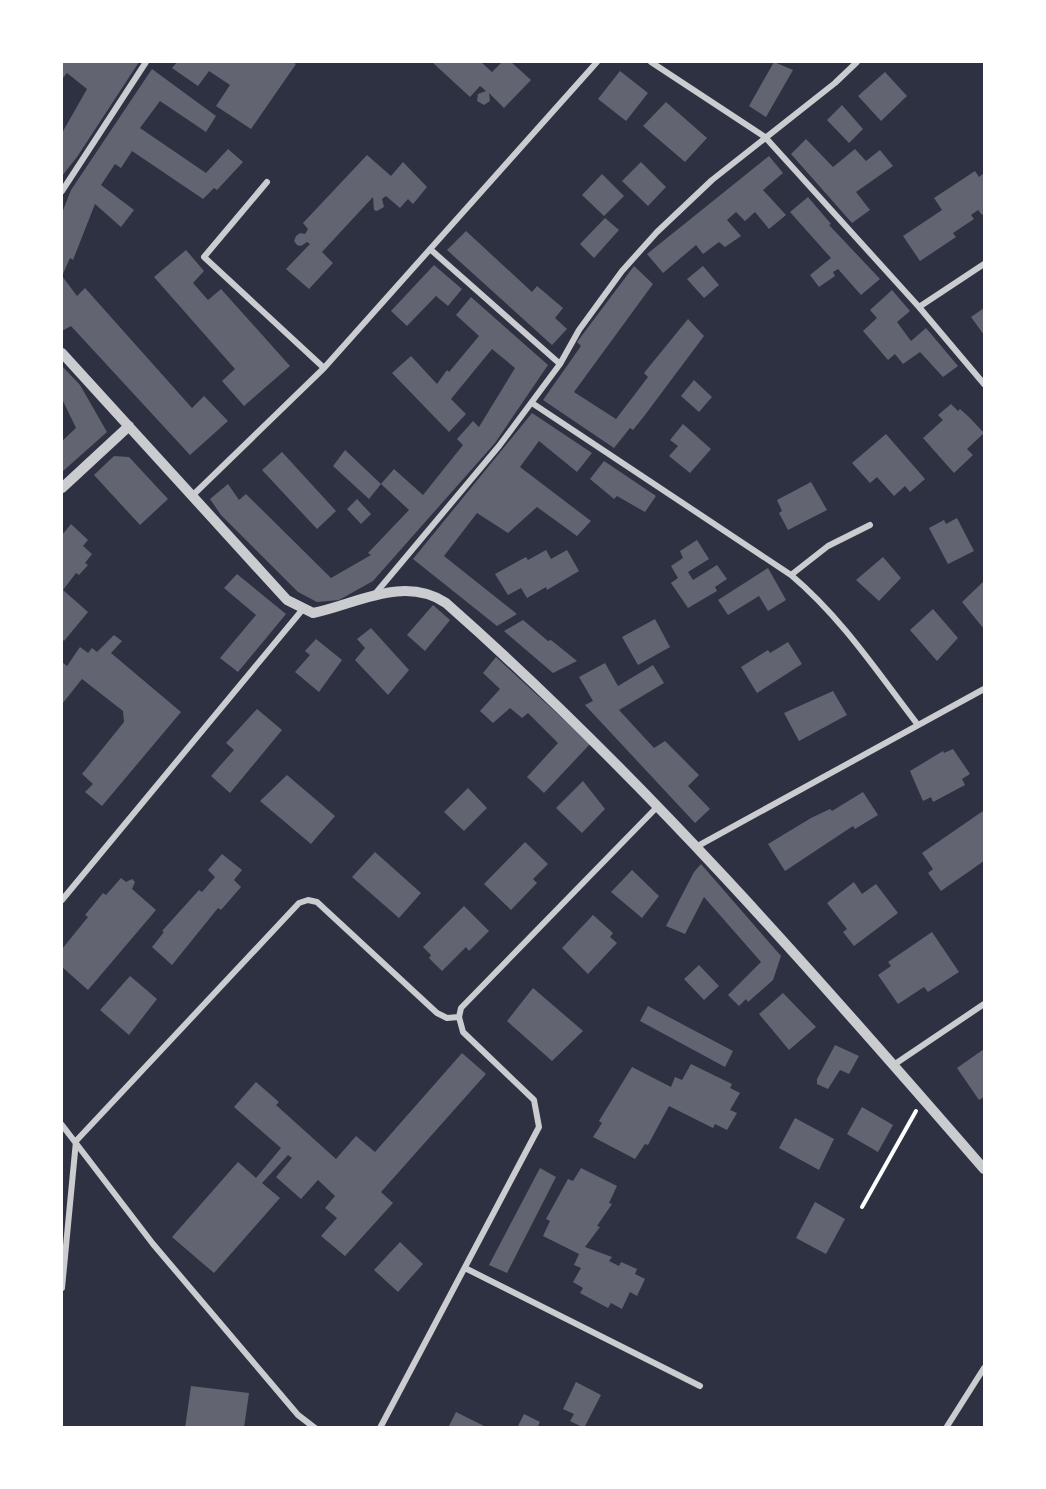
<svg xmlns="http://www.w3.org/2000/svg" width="1046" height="1489" viewBox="0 0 1046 1489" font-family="Overpass,sans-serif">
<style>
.building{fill:#626471}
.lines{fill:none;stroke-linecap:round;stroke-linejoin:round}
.path{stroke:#fff;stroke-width:4}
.minor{stroke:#caccd0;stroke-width:6}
.tertiary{stroke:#caccd0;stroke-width:10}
</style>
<rect width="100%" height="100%" fill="#2d3142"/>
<!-- building -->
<path class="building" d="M62 62H139L77 157 62 176V133L87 89 67 73 62 79Z
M177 62H292L296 64 251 129 216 106 230 85 209 71 198 86 172 68Z
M432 62H481L492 72 502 62H511L531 80 504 108 489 93 490 101 484 105 477 101 478 94 486 91 480 86 470 97Z
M774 62 793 70 766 117 749 106Z
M152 69 216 116 206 132 160 101 140 128 206 173 228 149 243 162 217 190 214 188 203 199 132 151 121 168 115 164 101 185 134 210 121 227 95 204 73 260 70 258 62 276 77 296 85 288 192 408 204 396 228 421 190 455 71 326 62 331V213L71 190Z
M620 71 648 93 626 121 598 99Z
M885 72 907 96 881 121 858 96Z
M666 102 707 138 685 162 643 126Z
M842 105 863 129 849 143 827 120Z
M806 139 833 167 855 149 866 161 880 150 893 166 856 192 870 210 852 223 791 154Z
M367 155 391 176 403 162 427 187 413 204 408 199 400 208 386 196 382 199 384 207 377 211 374 210 373 197 322 252 333 263 309 289 286 269 310 244 307 242 301 246 297 245 294 241 296 236 300 233 305 234 308 229 303 223Z
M769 156 783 173 763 190 786 215 769 229 755 212 745 221 736 212 727 220 741 236 725 247 719 242 703 254 696 245 663 273 647 254Z
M641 162 666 187 648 206 622 181Z
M975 171 979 177 984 173V213L982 215 978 210 971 215 974 219 953 233 956 237 920 261 903 236 942 210 934 198Z
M602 174 624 196 604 216 582 195Z
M808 197 831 224 829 225 880 279 861 295 838 269 833 272 835 276 819 287 810 275 831 258 790 212Z
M605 218 619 230 594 258 580 244Z
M466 231 532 292 537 286 563 308 555 318 567 329 552 345 447 250Z
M186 250 204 271 193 283 208 300 221 289 290 366 244 406 222 381 235 369 154 277Z
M434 265 462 289 448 306 436 296 407 326 391 311Z
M634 266 653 284 574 392 616 419 648 377 644 373 688 319 704 336 645 415 633 430 630 428 614 448 543 400 581 346 577 342Z
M703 266 719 285 704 298 687 279Z
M892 290 910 311 897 322 911 341 926 328 958 366 943 377 920 352 903 364 895 354 888 360 863 331 877 318 870 310Z
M471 297 548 365 495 443 373 581 339 600 317 602 298 592 221 515 210 499 228 484 239 500 246 494 331 578 371 555 368 553 409 510 381 484 394 469 423 495 463 445 457 439 473 421 479 427 515 368 492 349 451 399 466 414 449 432 392 373 411 356 437 384 447 370 449 372 479 336 456 315Z
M984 308V335L971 317Z
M62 366 80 385 107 432 62 472V441L76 428 62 399Z
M694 380 712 397 699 412 681 396Z
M951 404 958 411 960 409 970 418 984 433 967 449 973 455 954 473 923 438 943 420 938 415Z
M532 413 592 453 577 472 539 441 520 467 591 521 577 536 537 507 508 533 477 513 444 556 517 614 497 626 413 559Z
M683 424 711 449 690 473 669 456 678 446 670 440Z
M886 434 925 479 910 492 905 486 894 496 877 477 870 483 852 463Z
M345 450 381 484 369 499 333 466Z
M282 452 336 511 317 529 262 470Z
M114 456 129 457 168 499 140 525 94 475Z
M604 461 656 496 645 512 617 496 614 499 590 479Z
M811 482 827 510 788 530 779 513 782 511 777 500Z
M357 499 371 514 361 524 347 509Z
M957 518 974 551 948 564 929 528 944 520 946 524Z
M71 524 88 540 83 546 92 554 85 563 88 565 79 575 76 573 63 590 88 612 64 641 62 639V535Z
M697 540 709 559 688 572 693 580 717 565 727 579 715 587 717 591 688 608 671 583 678 578 671 566 683 558 680 551Z
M546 550 551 559 567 550 579 571 547 590 546 587 527 598 521 588 508 595 495 574 526 557 528 560Z
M883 557 901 578 879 601 856 580Z
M768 568 786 600 768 611 759 596 728 615 718 600Z
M237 574 286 614 238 672 220 658 256 615 224 588Z
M984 581V629L962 602Z
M433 605 450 620 425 651 407 635Z
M933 609 958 638 937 661 910 630Z
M655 619 670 647 638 665 622 637Z
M523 620 548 641 551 640 577 661 553 673 504 631Z
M371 628 409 670 388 695 355 660 365 648 357 639Z
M114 635 122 641 111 653 181 712 102 806 85 792 93 784 82 774 124 722 123 711 82 679 62 704V662L67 666 80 647 88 653 92 648 97 652Z
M316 639 342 660 319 692 295 672 310 655 305 651Z
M788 642 802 664 757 693 741 667 768 650 770 653Z
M496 657 590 744 544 793 527 777 558 743 528 713 522 718 510 708 493 723 480 711 500 689 483 673Z
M605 663 618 686 653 665 664 683 619 710 654 748 665 741 699 775 688 786 710 809 695 823 585 705 593 701 579 677Z
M833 691 847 715 799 741 784 713Z
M257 709 282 730 230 793 211 776 234 750 226 743Z
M953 749 970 774 962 779 965 785 933 802 931 797 923 801 910 771 943 751 944 753Z
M287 775 335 816 311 844 260 801Z
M583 781 605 809 582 833 556 808Z
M468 788 487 808 464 831 444 812Z
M863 792 878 815 855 829 853 826 785 871 768 844 811 818 830 809 832 811Z
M983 811 984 861 941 891 928 873 933 869 922 853Z
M525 842 548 864 533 879 537 883 511 910 484 884Z
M375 852 421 893 399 918 352 877Z
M222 854 242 870 234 880 241 887 221 910 218 908 172 965 152 947 164 932 162 931 199 890 202 892 215 877 208 870Z
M701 864 781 956 773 980 748 1002 746 999 739 1006 728 995 761 962 704 897 685 934 666 926 694 872Z
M632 870 659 896 642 918 611 892Z
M121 878 126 882 132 879 135 882 132 889 156 910 88 990 62 967V949L88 917 85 915 103 893 106 895Z
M854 882 862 894 876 884 898 913 854 946 843 932 847 929 827 903Z
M464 906 489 931 469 951 466 947 442 971 429 958 431 955 423 947Z
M593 915 613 933 610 937 617 943 588 974 562 948Z
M932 932 959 972 928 992 924 987 898 1004 878 975 891 966 888 962Z
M699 965 719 986 704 1000 684 979Z
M130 976 157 999 129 1035 100 1010Z
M533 988 583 1031 552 1061 507 1021Z
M783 993 816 1027 789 1050 759 1014Z
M648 1006 733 1051 725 1067 640 1021Z
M835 1045 859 1056 849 1074 840 1070 828 1089 817 1084V1079Z
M984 1049V1097L979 1100 957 1068Z
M462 1053 486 1074 381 1192 393 1203 345 1256 321 1236 337 1218 325 1208 335 1196 318 1180 301 1199 276 1177 292 1158 288 1155 262 1183 280 1198 214 1273 172 1237 238 1162 256 1178 281 1148 234 1107 256 1082 279 1102 276 1105 336 1159 356 1136 375 1152Z
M691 1064 732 1084 730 1088 740 1093 730 1110 737 1113 727 1130 715 1124 713 1128 669 1106 648 1145 645 1144 635 1159 593 1137 602 1123 599 1121 632 1067 671 1087 675 1077 682 1080Z
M862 1107 893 1125 878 1152 847 1134Z
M795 1118 834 1139 819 1170 779 1148Z
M540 1168 556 1177 507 1273 489 1265Z
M581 1168 617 1186 609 1203 612 1204 597 1226 600 1227 585 1247 612 1257 609 1261 619 1266 621 1262 637 1269 635 1274 645 1279 637 1296 630 1292 622 1309 611 1303 608 1308 580 1293 583 1288 573 1282 581 1268 574 1265 579 1254 543 1236 550 1221 546 1219 568 1179 573 1181Z
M815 1202 845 1219 826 1254 796 1238Z
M400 1242 423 1264 398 1292 374 1270Z
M576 1382 601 1395 584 1428 570 1421 574 1414 563 1409Z
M191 1386 249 1393 244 1428H185Z
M456 1412 484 1426 448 1428Z
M524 1414 540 1422 537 1428H517Z"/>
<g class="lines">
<!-- path -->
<path class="path" d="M862 1207 916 1111"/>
<!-- minor -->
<path class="minor" d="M651 62 765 137 919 307 984 384
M267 182 204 257 324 368
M62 191 146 62
M430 249 560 364
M919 307 984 264
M532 403 791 575C842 618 878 673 918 725
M191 497 324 368 597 62
M791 575 828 546 870 525
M375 594 499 446 560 364 579 330 622 271 657 232 712 180 835 83 857 62
M696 847 984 689
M62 900 303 609
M895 1064 984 1004
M62 1125 153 1244 298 1415 315 1428
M465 1268 700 1386
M62 1288 76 1141 299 903 308 900 317 902 437 1013 447 1018 459 1017
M380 1428 539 1127 534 1100 463 1032 459 1017 461 1008 658 806
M946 1428 984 1368"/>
<!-- tertiary -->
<path class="tertiary" d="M62 353 287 600 313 613C356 604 404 575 446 603 640 774 815 974 984 1169
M62 488 129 426"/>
</g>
<!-- border -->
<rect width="1046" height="1489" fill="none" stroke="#ffffff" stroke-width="126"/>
</svg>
